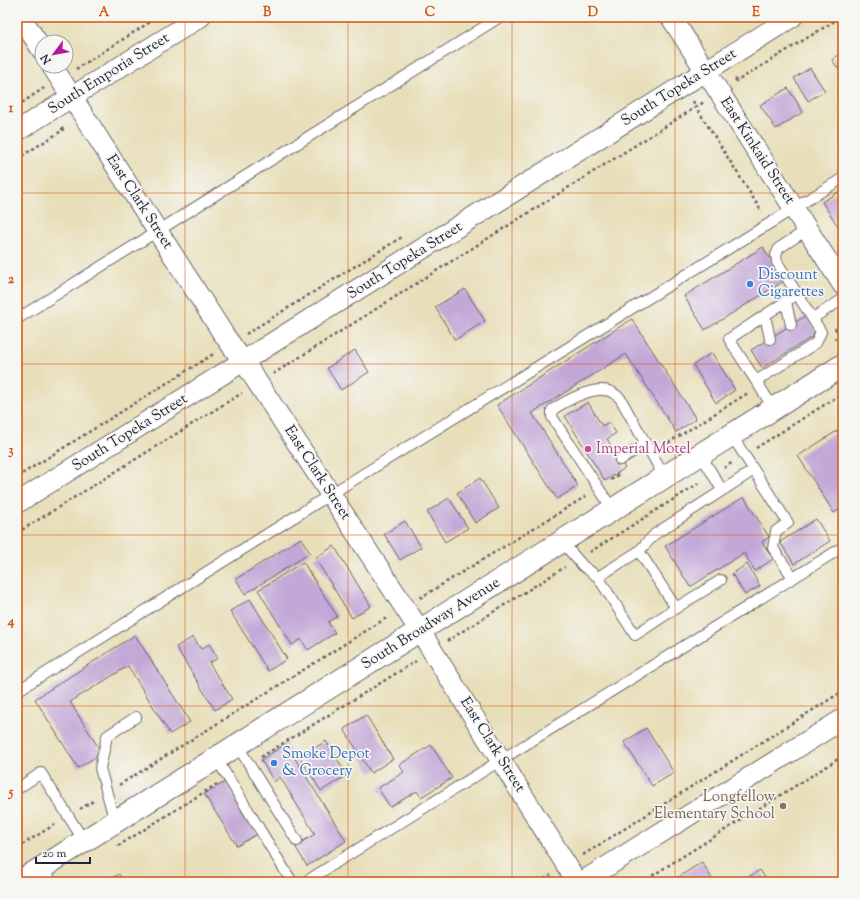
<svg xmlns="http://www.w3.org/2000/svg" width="860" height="899" viewBox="0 0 860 899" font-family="'Sorts Mill Goudy',serif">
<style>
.building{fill:#c3a7d7}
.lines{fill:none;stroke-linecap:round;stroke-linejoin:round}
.service-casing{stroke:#676467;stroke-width:12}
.minor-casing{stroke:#676467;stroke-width:22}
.primary-casing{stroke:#676467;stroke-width:24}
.path{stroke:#676467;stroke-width:2.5;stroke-dasharray:3 3;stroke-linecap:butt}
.service{stroke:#fff;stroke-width:10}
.minor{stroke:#fff;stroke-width:20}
.primary{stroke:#fff;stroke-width:22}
.grid{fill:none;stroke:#d45411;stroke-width:1;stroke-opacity:0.55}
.shop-dot{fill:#3f7fe0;stroke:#f6f6f2;stroke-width:1.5}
.hotel-dot{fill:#d1479c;stroke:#f6f6f2;stroke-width:1.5}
.education-dot{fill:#8d6e63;stroke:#f6f6f2;stroke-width:1.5}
.labels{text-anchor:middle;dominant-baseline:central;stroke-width:3.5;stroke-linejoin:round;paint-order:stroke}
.street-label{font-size:15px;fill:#22223b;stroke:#f6f6f2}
.shop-label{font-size:15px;fill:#366cbe;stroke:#f6f6f2;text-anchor:start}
.hotel-label{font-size:15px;fill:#b23c85;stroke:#f6f6f2;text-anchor:start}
.education-label{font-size:15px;fill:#785e54;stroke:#f6f6f2;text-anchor:end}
.neatline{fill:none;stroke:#d45411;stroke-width:1.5}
.grid-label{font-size:13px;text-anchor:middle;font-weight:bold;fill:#d45411}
</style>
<rect width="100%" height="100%" fill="#f6f6f2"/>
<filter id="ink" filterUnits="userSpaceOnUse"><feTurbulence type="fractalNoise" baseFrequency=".025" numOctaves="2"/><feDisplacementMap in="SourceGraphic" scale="8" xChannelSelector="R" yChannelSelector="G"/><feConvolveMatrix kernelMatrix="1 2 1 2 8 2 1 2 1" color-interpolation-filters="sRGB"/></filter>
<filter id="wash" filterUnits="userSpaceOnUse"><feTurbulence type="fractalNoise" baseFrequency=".012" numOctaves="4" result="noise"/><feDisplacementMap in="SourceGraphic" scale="16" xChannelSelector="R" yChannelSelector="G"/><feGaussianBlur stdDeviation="0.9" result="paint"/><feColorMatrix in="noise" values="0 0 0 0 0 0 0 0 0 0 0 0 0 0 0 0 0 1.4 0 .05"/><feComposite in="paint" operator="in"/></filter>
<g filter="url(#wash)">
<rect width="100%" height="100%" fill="#e8dfba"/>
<g id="blocks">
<!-- building -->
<path class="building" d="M843 52V75L832 60Z
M810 68 825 91 808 101 794 78Z
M788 88 803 112 776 129 760 105Z
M843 189V234L822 202Z
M763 247 784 281 705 330 684 296Z
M465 289 485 321 455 340 435 307Z
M807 315 818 333 762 368 751 350Z
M632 319 696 419 676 432 626 354 532 413 578 486 557 499 497 405Z
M355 350 369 372 341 390 327 368Z
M712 353 735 390 716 403 693 365Z
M588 402 602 426 609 422 616 433 607 439 625 468 605 481 565 416Z
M843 427V507L834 513 798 456Z
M480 478 499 508 475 523 457 493Z
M744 497 769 537 762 542 773 559 755 571 744 553 690 587 665 546Z
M449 498 468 528 445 542 427 512Z
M816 519 830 541 794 564 780 542Z
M405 521 421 547 400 560 384 534Z
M301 538 310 553 245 594 236 579Z
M334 546 371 606 352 618 315 558Z
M303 562 337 616 328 622 335 633 308 650 301 639 292 645 258 590Z
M747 564 760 586 745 595 732 574Z
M250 599 287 659 268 671 230 611Z
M135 635 190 722 170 734 128 666 70 702 102 753 78 768 35 699Z
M193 637 201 649 209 644 218 658 209 663 232 699 215 710 176 647Z
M366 715 393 759 371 773 344 729Z
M646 728 674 773 652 786 624 742Z
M326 741 347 775 321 791 300 757Z
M286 744 346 841 307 866 295 846 315 834 280 777 274 782 261 760Z
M431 745 452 778 421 797 417 791 390 807 378 788 404 772 399 765Z
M225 782 257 834 237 846 204 794Z
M702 862 714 882H671Z
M760 870 768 882H740Z
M119 874 123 882H106Z"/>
</g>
</g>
<g filter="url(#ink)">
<use href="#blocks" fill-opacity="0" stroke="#676467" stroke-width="1"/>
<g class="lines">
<!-- service casing -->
<g class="service-casing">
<path id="service" d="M786 302 791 325
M765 315 770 339
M813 318 843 299
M17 319 500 17
M756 381 816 343 821 332 777 262 776 255 779 248 807 230
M774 409 729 339 797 294
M732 436 788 523 776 531 773 548 793 578
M701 455 722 490
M620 460 645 444
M613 510 552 417V410C566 401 591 386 609 391 613 392 617 396 620 398L665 478
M562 542 583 566 598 577
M639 551 598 577 635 635 676 608 639 551 655 534 754 470
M676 608 721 580
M17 691 331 494 843 178
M237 745 297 841
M216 758 292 882
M17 789 41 773 84 841
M115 822 100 768 107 736 136 717
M43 867 52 882
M305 882 843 547"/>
</g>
<!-- minor casing -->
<g class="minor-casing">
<path id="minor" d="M21 17 42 50
M671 17 843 285
M52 66 224 335 250 371 420 631 577 882
M17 131 200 17
M17 503 792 17
M582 882 843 719"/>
</g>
<!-- primary casing -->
<g class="primary-casing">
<path id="primary" d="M19 882 843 365"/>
</g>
<!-- path -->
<path class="path" d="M76 69 158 17
M735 79 737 81 841 17
M693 101 696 107 704 102
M17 106 44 88
M17 159 63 130 60 125
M835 328 840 336
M246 334 402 237
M834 339 843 334
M273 374 696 107 762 212
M663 446 748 393
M756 448 843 393
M724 468 733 462
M17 477 215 353
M611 480 620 474
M17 533 242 393
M590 552 701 482
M420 598 588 495
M447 641 565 567
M261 757 416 661
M119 785 388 617
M80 809 95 800
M118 846 217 784
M17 848 57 823
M583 855 843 691
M539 882 551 875
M642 882 843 756"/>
<!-- service -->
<use href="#service" class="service"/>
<!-- minor -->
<use href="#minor" class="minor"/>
<!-- primary -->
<use href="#primary" class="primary"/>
</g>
</g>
<!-- grid -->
<path class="grid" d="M185 17V882M348 17V882M512 17V882M675 17V882M17 193H843M17 364H843M17 535H843M17 706H843"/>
<!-- markers -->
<g class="shop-dot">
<circle cx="750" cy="284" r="4"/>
<circle cx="274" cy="763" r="4"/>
</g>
<circle class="hotel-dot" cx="588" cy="449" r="4"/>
<circle class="education-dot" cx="783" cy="806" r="4"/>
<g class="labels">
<!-- street labels -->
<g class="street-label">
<text transform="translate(109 74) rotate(-32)">South Emporia Street</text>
<text transform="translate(679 88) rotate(-32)">South Topeka Street</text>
<text transform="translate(757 151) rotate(57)">East Kinkaid Street</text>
<text transform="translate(139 202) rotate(57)">East Clark Street</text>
<text transform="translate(405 261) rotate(-32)">South Topeka Street</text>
<text transform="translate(130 433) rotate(-32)">South Topeka Street</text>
<text transform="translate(317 473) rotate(57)">East Clark Street</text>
<text transform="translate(431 624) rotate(-32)">South Broadway Avenue</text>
<text transform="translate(492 745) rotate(58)">East Clark Street</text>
</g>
<!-- shop labels -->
<g class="shop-label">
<text x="758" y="275">Discount<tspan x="758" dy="17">Cigarettes</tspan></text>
<text x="282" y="754">Smoke Depot<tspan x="282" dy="17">&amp; Grocery</tspan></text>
</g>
<!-- hotel labels -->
<g class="hotel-label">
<text x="596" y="449">Imperial Motel</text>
</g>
<!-- education labels -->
<g class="education-label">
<text x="775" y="797">Longfellow<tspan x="775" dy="17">Elementary School</tspan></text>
</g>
</g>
<!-- margin -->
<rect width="860" height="899" fill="none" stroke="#f6f6f2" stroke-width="44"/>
<!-- north arrow -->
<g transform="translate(54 54) rotate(238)"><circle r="19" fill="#f6f6f2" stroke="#a1a1a9"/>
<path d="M0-3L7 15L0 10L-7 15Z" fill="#b5179e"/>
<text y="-6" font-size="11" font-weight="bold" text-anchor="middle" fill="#22223b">N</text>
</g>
<!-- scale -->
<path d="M36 857v6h54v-6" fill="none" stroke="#22223b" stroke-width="2"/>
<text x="42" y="857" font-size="12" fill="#22223b" stroke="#f6f6f2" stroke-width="3" paint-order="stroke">20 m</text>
<rect x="22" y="22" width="816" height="855" class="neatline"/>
<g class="grid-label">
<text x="104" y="16">A</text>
<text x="267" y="16">B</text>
<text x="430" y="16">C</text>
<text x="593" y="16">D</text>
<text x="756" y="16">E</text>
<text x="11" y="112">1</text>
<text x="11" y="283">2</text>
<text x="11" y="454">3</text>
<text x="11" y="625">4</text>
<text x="11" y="796">5</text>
</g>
</svg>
